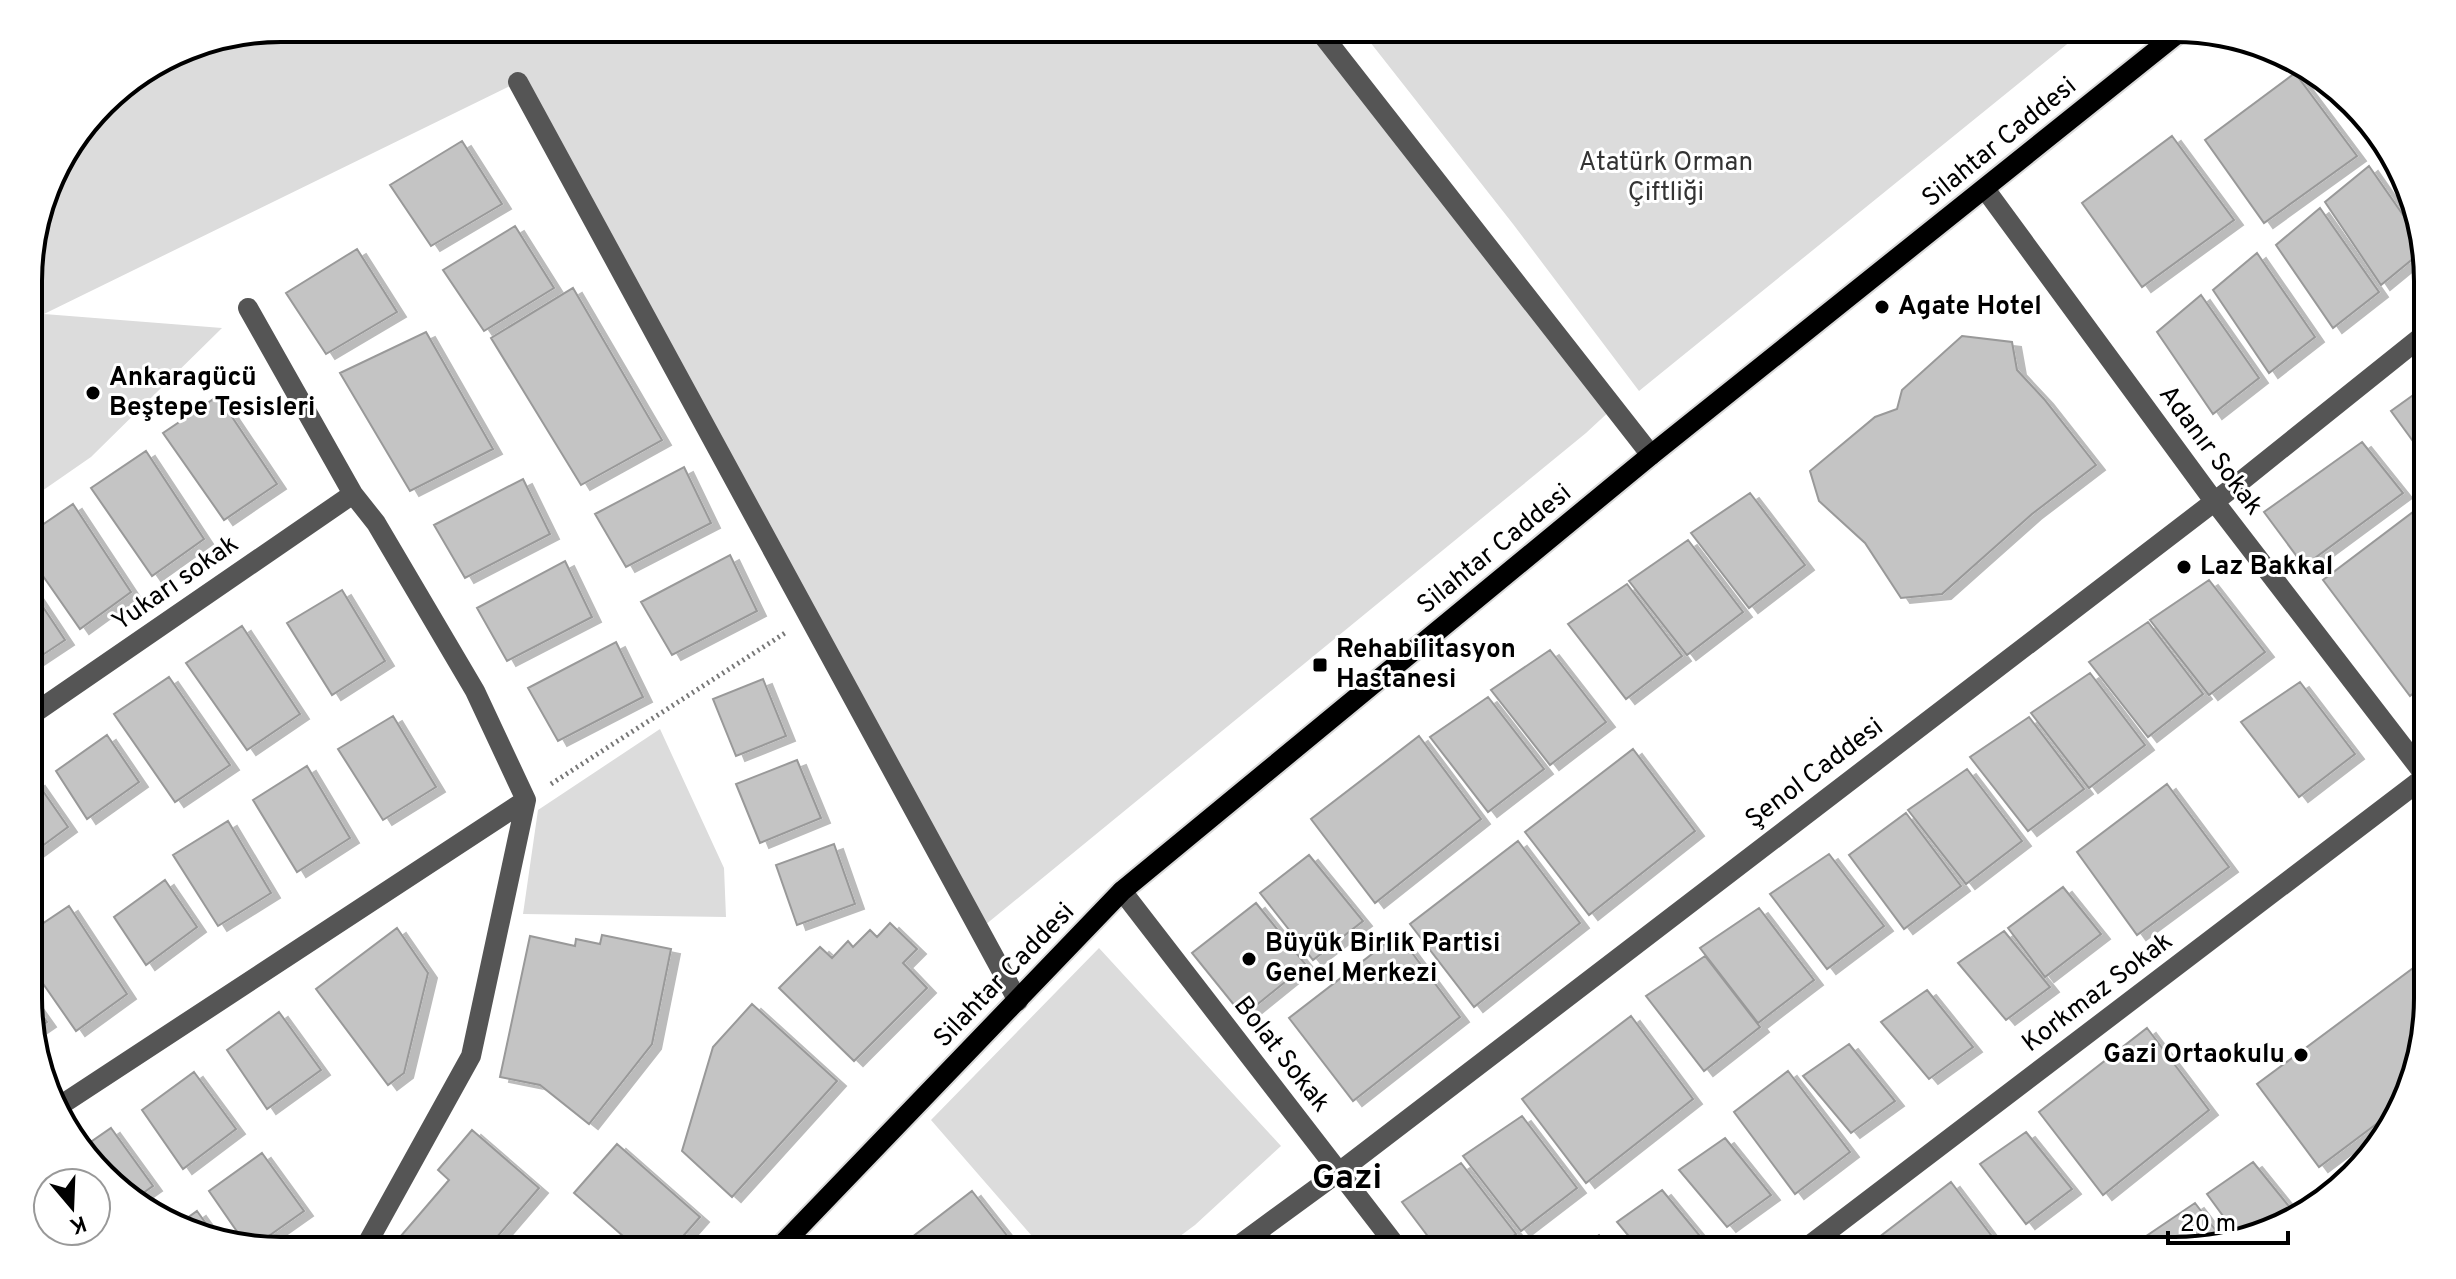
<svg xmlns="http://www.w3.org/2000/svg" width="2456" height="1279" viewBox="0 0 2456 1279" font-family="Overpass,sans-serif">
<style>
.green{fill:#dcdcdc}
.building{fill:#c4c4c4;stroke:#999;stroke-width:2;filter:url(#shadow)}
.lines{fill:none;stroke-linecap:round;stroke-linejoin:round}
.major-casing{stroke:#dbdbdb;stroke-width:24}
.path{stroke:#777;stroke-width:5;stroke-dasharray:2 4;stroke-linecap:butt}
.minor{stroke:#555;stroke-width:20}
.major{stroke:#000;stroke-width:20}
.poi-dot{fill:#000;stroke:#fff;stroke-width:3}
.labels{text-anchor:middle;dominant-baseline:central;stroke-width:6;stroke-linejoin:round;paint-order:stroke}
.street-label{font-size:26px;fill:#000;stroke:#fff}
.park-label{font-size:26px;fill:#333;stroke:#fff}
.poi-label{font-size:26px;font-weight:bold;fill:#000;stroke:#fff;text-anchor:start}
.district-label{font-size:34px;font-weight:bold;fill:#000;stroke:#fff}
.rim{fill:none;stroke:#000;stroke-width:4}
</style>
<defs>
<filter id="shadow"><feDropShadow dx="9" dy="5" stdDeviation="0" flood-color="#0004"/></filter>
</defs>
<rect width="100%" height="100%" fill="#fff"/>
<!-- green -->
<path class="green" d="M281 28H1317L1614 407 1586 433 979 930 518 82 44 314 222 328 91 457 29 500V264L54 170 114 91 185 47Z
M1359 28H2087L1639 391 1513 224Z
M660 729 724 868 726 917 523 914 538 810Z
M1099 948 1281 1146 1195 1225 1160 1251H1045L931 1120Z"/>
<!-- building -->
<path class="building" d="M2295 73 2357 156 2264 223 2205 140Z
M2172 136 2234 220 2142 287 2082 203Z
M462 141 502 204 431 246 390 185Z
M2369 166 2426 248 2381 285 2325 202Z
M2320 208 2379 292 2333 328 2276 245Z
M515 226 554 288 484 331 443 270Z
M357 249 397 312 326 354 286 293Z
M2257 253 2315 337 2269 373 2213 290Z
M573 288 662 440 581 485 491 338Z
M2201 295 2259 378 2213 414 2157 332Z
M426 332 493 449 410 491 340 373Z
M1962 336 2012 342 2017 370 2044 399 2096 465 2032 514 1942 594 1901 598 1865 543 1819 501 1810 471 1875 417 1897 409 1902 390Z
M2426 386V459L2391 411Z
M218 396 277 484 224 520 163 433Z
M2362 442 2403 493 2304 566 2264 512Z
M146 451 204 539 152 576 91 488Z
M684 467 711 523 626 567 595 514Z
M523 479 550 534 465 578 434 525Z
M1750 493 1805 565 1749 608 1691 533Z
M73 504 131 592 80 629 29 556V534Z
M2413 512 2427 530V682L2410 696 2323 580Z
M1688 540 1743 612 1687 655 1629 581Z
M730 555 757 611 672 655 641 602Z
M565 561 592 617 507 661 477 608Z
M2209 580 2265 652 2209 695 2150 620Z
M1627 584 1682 656 1626 699 1568 624Z
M29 586 65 640 29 664Z
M342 590 385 661 332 695 287 623Z
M2148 622 2203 694 2148 737 2089 662Z
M242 626 300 714 247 750 186 663Z
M616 642 643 697 558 741 528 688Z
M1550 650 1606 722 1550 765 1491 690Z
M2090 673 2145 745 2089 788 2031 713Z
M169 677 230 765 175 802 114 714Z
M763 679 786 736 736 756 713 699Z
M2300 682 2355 754 2299 797 2241 722Z
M1488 697 1544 769 1488 812 1430 737Z
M393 716 436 787 383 820 338 749Z
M2029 717 2084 789 2028 831 1970 757Z
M107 735 139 782 87 819 56 771Z
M1419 736 1481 819 1375 903 1311 819Z
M1633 749 1695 831 1589 915 1525 832Z
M797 760 821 818 760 843 736 784Z
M307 766 350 838 297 872 253 800Z
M1967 769 2022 841 1966 884 1908 810Z
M36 781 68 827 30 855V785Z
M2167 784 2229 867 2137 935 2077 852Z
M1906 813 1961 886 1904 929 1849 855Z
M228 821 271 893 218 926 173 855Z
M1518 841 1580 923 1474 1007 1410 924Z
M834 844 855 904 797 925 776 865Z
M1829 854 1884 926 1827 969 1770 894Z
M1309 855 1363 921 1313 960 1260 893Z
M165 880 197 927 146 965 114 917Z
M2063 887 2101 934 2045 977 2008 928Z
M1256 903 1306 965 1243 1016 1192 953Z
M69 906 127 994 76 1031 30 965V932Z
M1759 908 1814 980 1758 1023 1700 948Z
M890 923 917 949 903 963 927 988 854 1061 779 988 820 947 832 958 848 941 853 947 870 930 877 937Z
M397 928 428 973 404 1073 388 1085 316 989Z
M2004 931 2050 987 2006 1020 1958 963Z
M1398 934 1460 1017 1353 1101 1289 1018Z
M602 935 671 949 652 1044 589 1124 540 1085 500 1077 530 936 575 946 576 939 600 944Z
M1705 956 1760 1027 1704 1071 1646 996Z
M2428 957V998L2403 1104 2319 1167 2257 1084Z
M1927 990 1973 1047 1929 1079 1881 1022Z
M30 998 47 1022 31 1033 30 1031Z
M752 1004 837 1081 732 1197 682 1151 713 1047Z
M279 1012 321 1070 267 1109 227 1050Z
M1631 1016 1693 1099 1586 1183 1522 1099Z
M2147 1028 2209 1110 2103 1195 2039 1112Z
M1849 1044 1895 1101 1851 1133 1803 1076Z
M1788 1071 1850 1152 1795 1194 1734 1112Z
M194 1072 236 1129 183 1169 142 1110Z
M1522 1116 1577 1188 1521 1231 1463 1156Z
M111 1128 153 1186 136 1198 79 1150Z
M472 1130 539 1188 485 1251H388L449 1180 438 1170Z
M2026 1132 2072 1189 2026 1224 1980 1164Z
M1725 1138 1771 1195 1727 1227 1679 1170Z
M617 1144 700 1217 670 1251H640L574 1193Z
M262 1153 304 1211 256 1245 245 1243 209 1191Z
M2253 1162 2296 1215 2237 1235 2207 1194Z
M1461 1163 1516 1234 1495 1251H1439L1402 1202Z
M1951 1182 2003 1251H1861Z
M1662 1190 1709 1247 1703 1251H1641L1617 1222Z
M972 1191 1019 1251H894Z
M2195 1203 2223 1240 2191 1250H2142L2136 1243Z
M197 1211 215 1236 176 1226Z
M1599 1235 1611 1251H1576Z"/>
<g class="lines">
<!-- major casing -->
<g class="major-casing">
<path id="major" d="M776 1251 1122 891 1651 455 2182 30"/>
</g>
<!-- path -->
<path class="path" d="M551 784 785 633"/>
<!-- minor -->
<path class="minor" d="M1317 28 1651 455
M518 82 1018 1001
M1985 189 2214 501 2427 778
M248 308 353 494 376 523 475 691 526 800 471 1056 363 1251
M30 716 353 494
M1122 891 1400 1251
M61 1105 526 800
M1231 1251 1339 1172 2240 482 2426 333
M1802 1251 2426 776"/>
<!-- major -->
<use href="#major" class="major"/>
</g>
<!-- markers -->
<g class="poi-dot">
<circle cx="1882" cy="307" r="8"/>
<circle cx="93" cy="393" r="8"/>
<circle cx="2184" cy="567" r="8"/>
<rect x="1312" y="657" width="16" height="16" rx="4"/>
<circle cx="1249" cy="959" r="8"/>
<circle cx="2301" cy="1055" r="8"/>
</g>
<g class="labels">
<!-- street labels -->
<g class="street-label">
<text transform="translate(2000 143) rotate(-39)">Silahtar Caddesi</text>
<text transform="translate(2210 451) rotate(53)">Adanır Sokak</text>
<text transform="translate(1495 550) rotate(-39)">Silahtar Caddesi</text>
<text transform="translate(176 584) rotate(-35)">Yukarı sokak</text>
<text transform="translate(1815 774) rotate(-37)">Şenol Caddesi</text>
<text transform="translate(1005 976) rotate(-46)">Silahtar Caddesi</text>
<text transform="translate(2098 993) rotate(-37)">Korkmaz Sokak</text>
<text transform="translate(1281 1055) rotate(52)">Bolat Sokak</text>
</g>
<!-- park labels -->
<g class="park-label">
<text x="1666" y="163">Atatürk Orman<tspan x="1666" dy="30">Çiftliği</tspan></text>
</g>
<!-- poi labels -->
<g class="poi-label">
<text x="1898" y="307">Agate Hotel</text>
<text x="109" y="378">Ankaragücü<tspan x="109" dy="30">Beştepe Tesisleri</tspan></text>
<text x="2200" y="567">Laz Bakkal</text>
<text x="1336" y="650">Rehabilitasyon<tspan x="1336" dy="30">Hastanesi</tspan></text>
<text x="1265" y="944">Büyük Birlik Partisi<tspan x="1265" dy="30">Genel Merkezi</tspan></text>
<text x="2285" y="1055" text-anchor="end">Gazi Ortaokulu</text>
</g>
<!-- district labels -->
<g class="district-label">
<text x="1347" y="1179">Gazi</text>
</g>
</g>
<!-- crop -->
<path d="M0 0H2456V1279H0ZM281 42H2175A239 239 0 0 1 2414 281V998A239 239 0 0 1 2175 1237H281A239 239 0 0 1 42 998V281A239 239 0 0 1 281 42Z" fill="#fff" fill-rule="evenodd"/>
<path class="rim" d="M281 42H2175A239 239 0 0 1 2414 281V998A239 239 0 0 1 2175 1237H281A239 239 0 0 1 42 998V281A239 239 0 0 1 281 42Z"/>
<!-- north arrow -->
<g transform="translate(72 1207) rotate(161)"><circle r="38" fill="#ffffff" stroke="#999999" stroke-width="2"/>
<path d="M0-6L14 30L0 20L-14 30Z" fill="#000000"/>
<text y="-12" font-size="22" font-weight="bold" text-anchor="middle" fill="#000000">K</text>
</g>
<!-- scale -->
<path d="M2168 1231v12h120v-12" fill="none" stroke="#000000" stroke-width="4"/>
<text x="2180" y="1231" font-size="24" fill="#000000" stroke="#ffffff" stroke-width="6" paint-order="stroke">20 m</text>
</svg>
